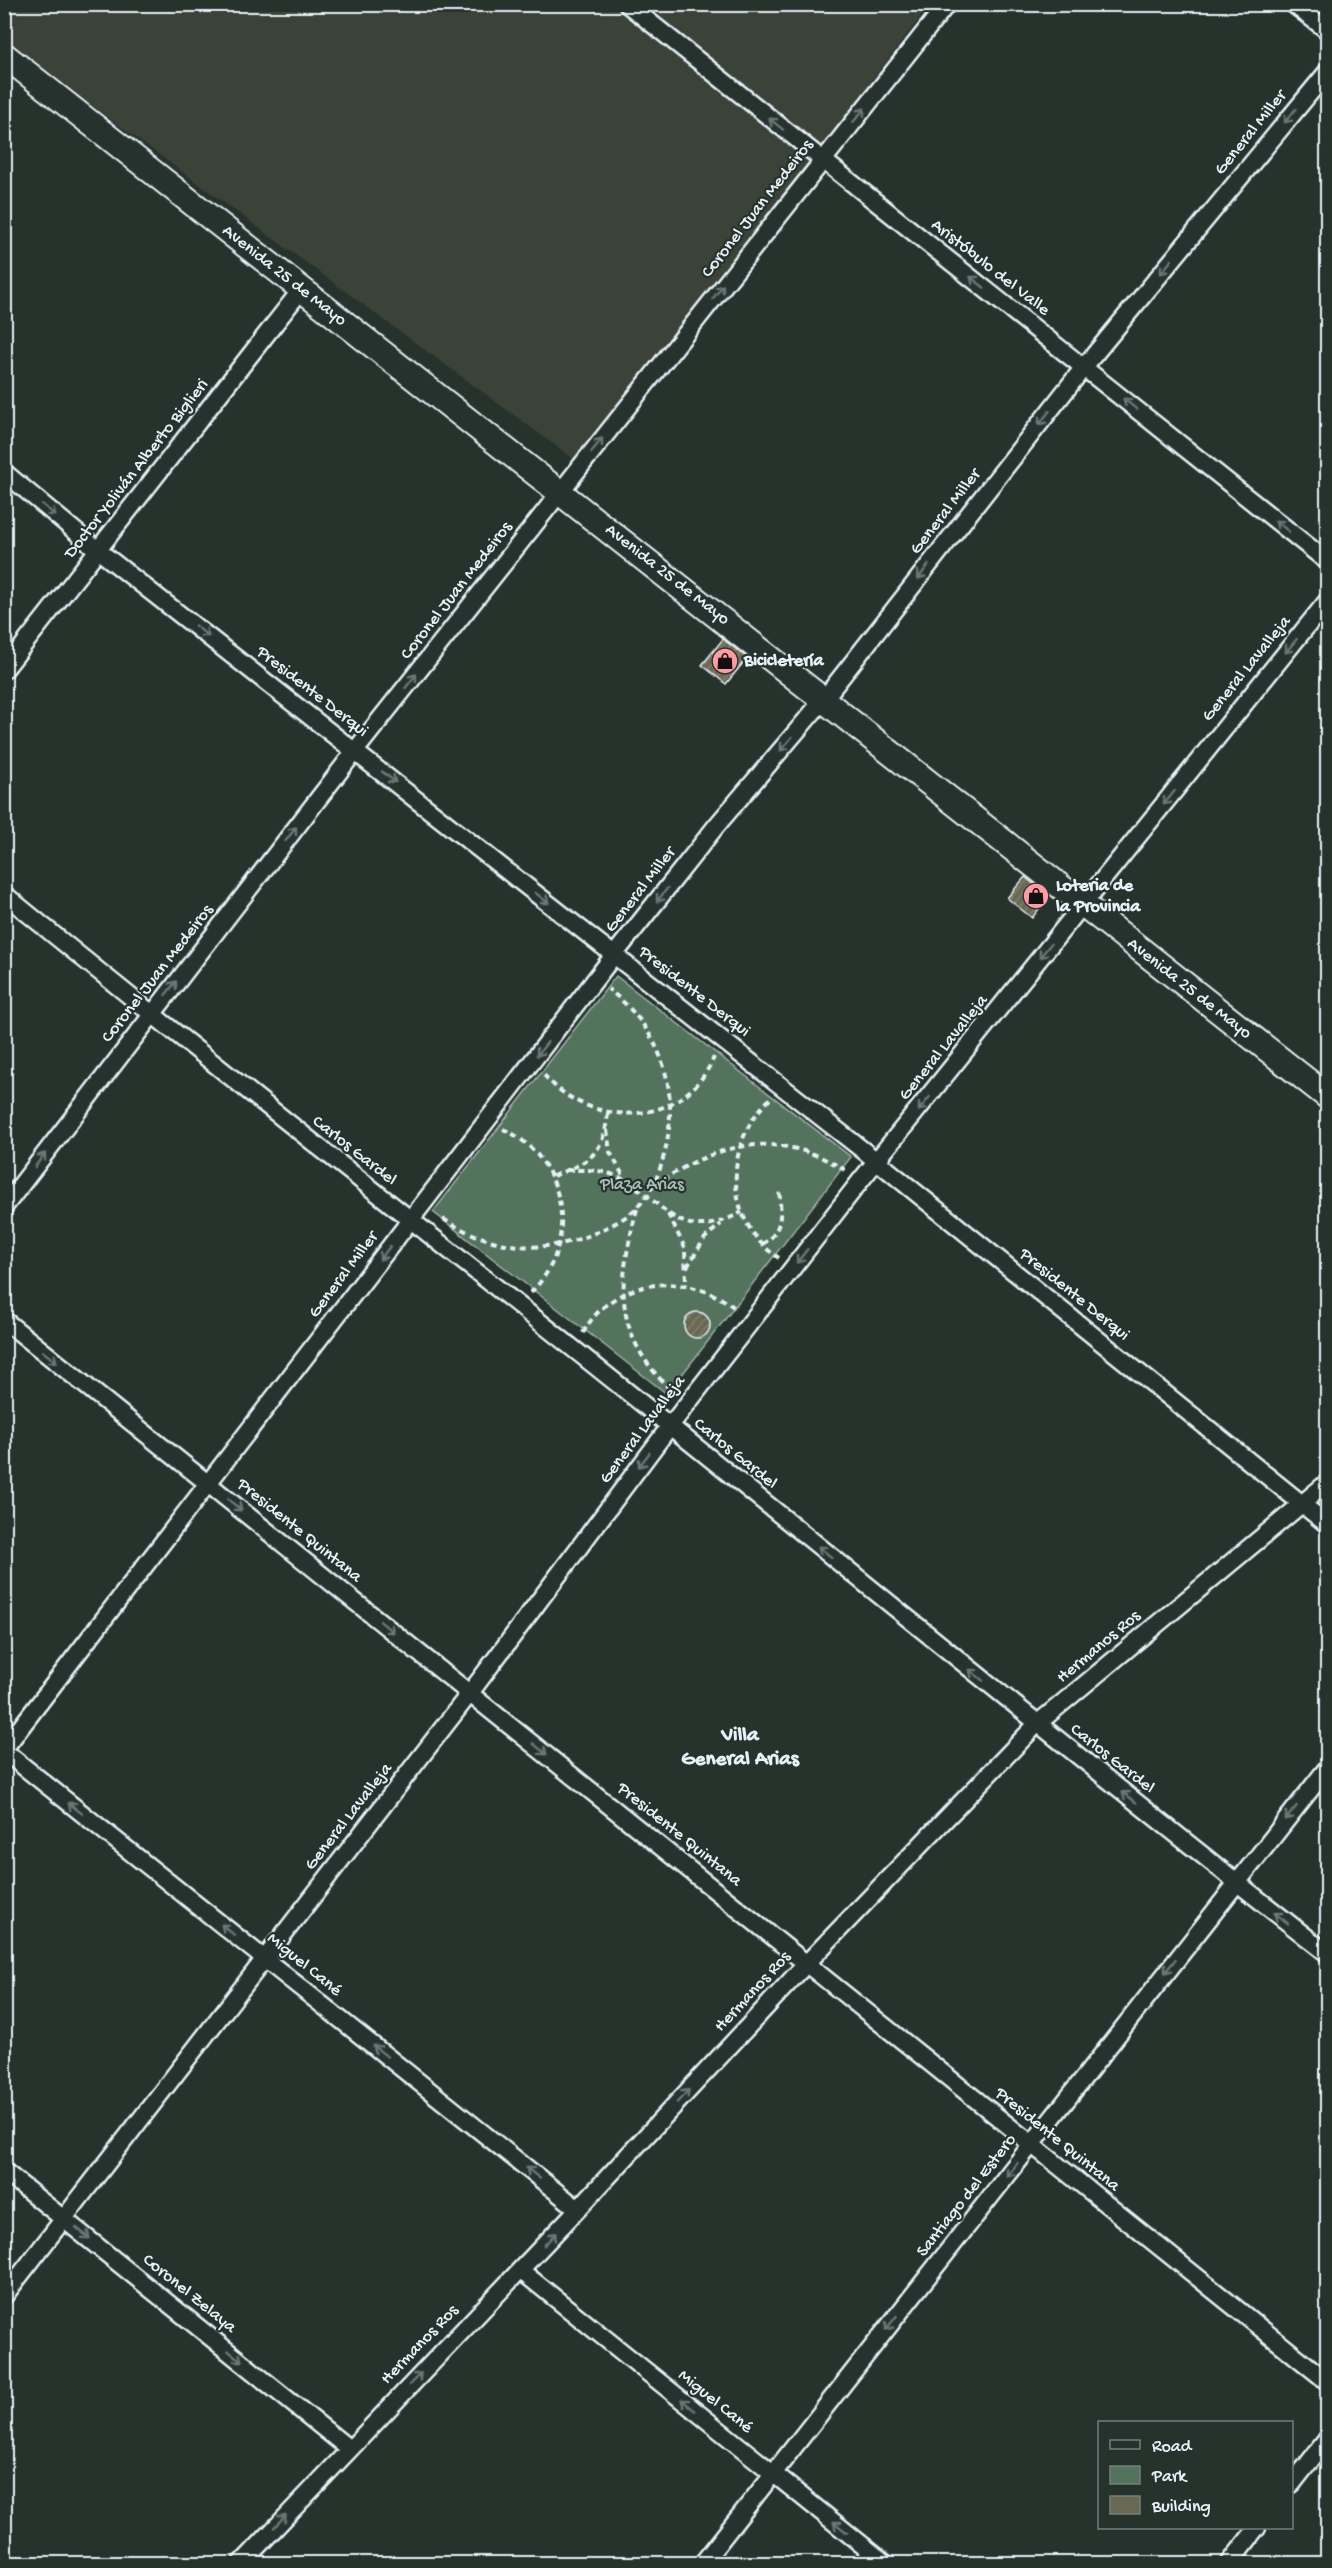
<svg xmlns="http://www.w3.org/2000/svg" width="1332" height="2568" viewBox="0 0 1332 2568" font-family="'Gochi Hand',sans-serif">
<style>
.built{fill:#3a4338}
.park{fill:#53735c;stroke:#9eb2aa;stroke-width:1.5}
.building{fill:url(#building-hatch);stroke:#e8f1f8;stroke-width:1.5}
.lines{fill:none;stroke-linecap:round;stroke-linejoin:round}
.minor-casing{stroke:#e8f1f8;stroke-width:21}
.secondary-casing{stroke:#e8f1f8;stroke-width:28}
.path{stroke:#e8f1f8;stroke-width:4;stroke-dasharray:6 4.5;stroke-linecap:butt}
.minor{stroke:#26332d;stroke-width:16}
.secondary{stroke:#26332d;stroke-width:24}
.oneway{stroke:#6a7674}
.labels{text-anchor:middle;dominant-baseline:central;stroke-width:4.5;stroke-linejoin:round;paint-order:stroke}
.street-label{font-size:18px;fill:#e8f1f8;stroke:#26332d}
.poi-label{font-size:18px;font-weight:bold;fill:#e8f1f8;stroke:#26332d;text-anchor:start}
.park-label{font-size:18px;fill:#acbfba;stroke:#26332d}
.quarter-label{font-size:21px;font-weight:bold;fill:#e8f1f8;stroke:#26332d}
</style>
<defs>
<pattern id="building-hatch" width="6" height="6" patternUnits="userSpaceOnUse" patternTransform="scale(1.5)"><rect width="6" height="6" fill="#696853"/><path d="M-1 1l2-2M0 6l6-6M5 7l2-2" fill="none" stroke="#7e7e6c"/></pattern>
</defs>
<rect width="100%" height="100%" fill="#26332d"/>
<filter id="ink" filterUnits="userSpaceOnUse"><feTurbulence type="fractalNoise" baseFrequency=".0167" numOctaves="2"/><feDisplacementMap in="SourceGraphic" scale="12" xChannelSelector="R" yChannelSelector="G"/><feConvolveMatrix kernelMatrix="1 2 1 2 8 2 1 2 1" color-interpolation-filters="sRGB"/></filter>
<g filter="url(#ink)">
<!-- built -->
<path class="built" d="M13 4 930 5 578 462 5 42V8Z"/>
<!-- park -->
<path class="park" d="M616 976 851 1157 667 1394 433 1212Z"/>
<!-- building -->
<path class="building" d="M723 639 747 658 726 684 702 665Z
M1025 877 1045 893V901L1032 918 1007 898Z
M684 1325a13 13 0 1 1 26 0a13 13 0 1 1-26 0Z"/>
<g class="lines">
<!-- minor casing -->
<g class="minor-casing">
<path id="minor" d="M627 4 1328 562
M1293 4 1328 31
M4 472 99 551 878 1162 1328 1525
M4 670 301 290
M4 894C224 1075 449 1248 670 1426 889 1602 1106 1781 1328 1954
M4 1207 355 751 947 4
M4 1320 1328 2382
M4 1749 614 955 717 825 824 699 1084 367 1328 71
M4 1751 578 2209
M4 2171 348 2448
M520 2270 886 2564
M4 2296 470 1693 670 1426 861 1180 1328 600
M1292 2484 1328 2438
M241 2564 578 2209 807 1963 1037 1724 1328 1482
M702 2564 1328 1767
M1229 2564 1257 2528"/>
</g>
<!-- secondary casing -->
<g class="secondary-casing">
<path id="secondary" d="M4 55 1328 1097"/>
</g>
<!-- path -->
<path class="path" d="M544 1075C591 1130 684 1128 714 1057
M770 1099C723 1142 723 1222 779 1258
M503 1129C566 1157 582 1245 530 1293
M607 1130 610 1152 626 1181
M567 1170C580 1170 595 1169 608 1173 666 1192 670 1251 742 1212
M553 1176C590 1161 603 1156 608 1113
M654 1186C717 1142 777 1128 845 1170
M637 1209C617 1286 612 1335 675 1394
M668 1214 685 1248 686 1285
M443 1219C493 1249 544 1257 599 1231 612 1225 627 1218 637 1207 652 1193 659 1174 664 1155 681 1090 662 1030 608 989
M762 1244C784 1233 781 1210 779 1189
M687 1267 705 1238 721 1224
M583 1333C613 1276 691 1270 737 1310"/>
<!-- minor -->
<use href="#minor" class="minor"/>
<!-- secondary -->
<use href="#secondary" class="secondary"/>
</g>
<!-- one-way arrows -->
<defs><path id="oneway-shaft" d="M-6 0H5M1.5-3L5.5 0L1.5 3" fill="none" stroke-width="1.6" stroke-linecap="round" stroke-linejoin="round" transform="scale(1.5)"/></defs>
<g class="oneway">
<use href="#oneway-shaft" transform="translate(859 115) rotate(-51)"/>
<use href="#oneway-shaft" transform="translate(1290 116) rotate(129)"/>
<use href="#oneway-shaft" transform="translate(776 124) rotate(-141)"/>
<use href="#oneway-shaft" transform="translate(1166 267) rotate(129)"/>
<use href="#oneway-shaft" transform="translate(977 282) rotate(-142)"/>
<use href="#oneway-shaft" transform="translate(718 292) rotate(-52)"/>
<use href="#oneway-shaft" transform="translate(1130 404) rotate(-141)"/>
<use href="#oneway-shaft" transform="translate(1044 418) rotate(128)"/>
<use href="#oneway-shaft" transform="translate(597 445) rotate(-52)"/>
<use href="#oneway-shaft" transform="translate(49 510) rotate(40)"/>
<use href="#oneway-shaft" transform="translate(1282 526) rotate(-141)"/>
<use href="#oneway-shaft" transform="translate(923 572) rotate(128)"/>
<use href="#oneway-shaft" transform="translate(202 631) rotate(38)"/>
<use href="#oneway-shaft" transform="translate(1291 646) rotate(129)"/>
<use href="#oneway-shaft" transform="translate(411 681) rotate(-52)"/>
<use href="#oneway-shaft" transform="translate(786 744) rotate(130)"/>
<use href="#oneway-shaft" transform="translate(389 777) rotate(38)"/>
<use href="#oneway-shaft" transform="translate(1169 798) rotate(129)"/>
<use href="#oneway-shaft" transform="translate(291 834) rotate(-52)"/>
<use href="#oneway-shaft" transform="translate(662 895) rotate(128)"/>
<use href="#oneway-shaft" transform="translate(542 898) rotate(38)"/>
<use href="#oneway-shaft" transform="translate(1045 951) rotate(129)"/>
<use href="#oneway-shaft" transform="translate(171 988) rotate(-52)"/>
<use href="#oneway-shaft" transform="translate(542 1049) rotate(128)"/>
<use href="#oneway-shaft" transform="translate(924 1104) rotate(129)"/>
<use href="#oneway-shaft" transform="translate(40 1160) rotate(-53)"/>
<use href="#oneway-shaft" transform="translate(385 1253) rotate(127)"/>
<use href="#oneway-shaft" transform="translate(802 1256) rotate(128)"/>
<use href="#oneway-shaft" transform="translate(50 1357) rotate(39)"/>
<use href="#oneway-shaft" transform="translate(644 1460) rotate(127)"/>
<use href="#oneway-shaft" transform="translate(235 1505) rotate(39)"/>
<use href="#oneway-shaft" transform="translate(825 1552) rotate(-141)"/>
<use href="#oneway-shaft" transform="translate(387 1627) rotate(39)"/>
<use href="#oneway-shaft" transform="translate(976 1675) rotate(-141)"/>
<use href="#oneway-shaft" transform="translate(540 1749) rotate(39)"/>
<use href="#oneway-shaft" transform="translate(1129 1797) rotate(-142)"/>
<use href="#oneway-shaft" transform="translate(75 1808) rotate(-141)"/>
<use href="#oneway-shaft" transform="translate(1291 1813) rotate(129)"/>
<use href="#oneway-shaft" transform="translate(1281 1918) rotate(-142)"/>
<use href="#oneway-shaft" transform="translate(228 1930) rotate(-141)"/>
<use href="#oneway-shaft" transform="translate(1170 1966) rotate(128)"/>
<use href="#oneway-shaft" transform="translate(380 2051) rotate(-141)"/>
<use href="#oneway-shaft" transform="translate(683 2096) rotate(-47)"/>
<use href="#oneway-shaft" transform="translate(1012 2170) rotate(128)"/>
<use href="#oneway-shaft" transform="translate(533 2173) rotate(-141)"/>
<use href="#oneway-shaft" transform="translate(83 2233) rotate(39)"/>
<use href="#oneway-shaft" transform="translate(550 2239) rotate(-46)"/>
<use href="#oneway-shaft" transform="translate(891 2323) rotate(128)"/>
<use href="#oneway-shaft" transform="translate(235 2356) rotate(39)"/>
<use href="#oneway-shaft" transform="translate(415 2379) rotate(-46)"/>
<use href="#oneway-shaft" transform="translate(688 2405) rotate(-141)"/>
<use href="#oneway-shaft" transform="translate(280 2521) rotate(-47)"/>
<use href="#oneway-shaft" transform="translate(840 2527) rotate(-142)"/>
</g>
</g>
<!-- icons -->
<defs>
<g id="shop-disc" transform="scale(1.35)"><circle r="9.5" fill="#ff9aa2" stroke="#26332d"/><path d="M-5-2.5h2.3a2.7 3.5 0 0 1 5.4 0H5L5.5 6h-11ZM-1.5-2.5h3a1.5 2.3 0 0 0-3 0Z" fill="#111"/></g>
</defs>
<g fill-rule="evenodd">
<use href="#shop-disc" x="725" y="661"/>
<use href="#shop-disc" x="1036" y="896"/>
</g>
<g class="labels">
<!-- street labels -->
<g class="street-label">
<text transform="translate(1251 133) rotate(-51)">General Miller</text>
<text transform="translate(758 209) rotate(-52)">Coronel Juan Medeiros</text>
<text transform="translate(990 268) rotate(38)">Aristóbulo del Valle</text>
<text transform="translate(284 276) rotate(38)">Avenida 25 de Mayo</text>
<text transform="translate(137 469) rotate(-52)">Doctor Yoliván Alberto Biglieri</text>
<text transform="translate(946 512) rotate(-52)">General Miller</text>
<text transform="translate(667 575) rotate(38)">Avenida 25 de Mayo</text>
<text transform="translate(457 591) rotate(-52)">Coronel Juan Medeiros</text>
<text transform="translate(1247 669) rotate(-51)">General Lavalleja</text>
<text transform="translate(312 692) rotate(38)">Presidente Derqui</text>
<text transform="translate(641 890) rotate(-52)">General Miller</text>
<text transform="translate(158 974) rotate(-52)">Coronel Juan Medeiros</text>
<text transform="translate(1189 989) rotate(38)">Avenida 25 de Mayo</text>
<text transform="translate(694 992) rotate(38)">Presidente Derqui</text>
<text transform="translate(944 1048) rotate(-51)">General Lavalleja</text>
<text transform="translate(354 1151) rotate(38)">Carlos Gardel</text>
<text transform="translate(344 1275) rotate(-53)">General Miller</text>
<text transform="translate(1074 1295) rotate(39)">Presidente Derqui</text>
<text transform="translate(643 1430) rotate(-53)">General Lavalleja</text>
<text transform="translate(735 1454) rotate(39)">Carlos Gardel</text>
<text transform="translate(299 1531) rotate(39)">Presidente Quintana</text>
<text transform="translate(1099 1647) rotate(-40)">Hermanos Ros</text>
<text transform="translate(1112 1759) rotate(38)">Carlos Gardel</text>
<text transform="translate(349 1817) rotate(-52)">General Lavalleja</text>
<text transform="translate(679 1835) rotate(39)">Presidente Quintana</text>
<text transform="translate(304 1965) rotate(39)">Miguel Cané</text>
<text transform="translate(753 1992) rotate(-47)">Hermanos Ros</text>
<text transform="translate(1057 2140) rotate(39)">Presidente Quintana</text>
<text transform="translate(967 2196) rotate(-52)">Santiago del Estero</text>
<text transform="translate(189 2294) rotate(39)">Coronel Zelaya</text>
<text transform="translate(420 2345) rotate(-46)">Hermanos Ros</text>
<text transform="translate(715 2402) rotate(39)">Miguel Cané</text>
</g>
<!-- poi labels -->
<g class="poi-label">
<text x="744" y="661">Bicicletería</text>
<text x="1056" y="886">Loteria de<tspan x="1056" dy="21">la Provincia</tspan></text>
</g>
<!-- park labels -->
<g class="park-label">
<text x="642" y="1185">Plaza Arias</text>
</g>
<!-- quarter labels -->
<g class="quarter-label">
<text x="740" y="1736">Villa<tspan x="740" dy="24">General Arias</tspan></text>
</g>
</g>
<!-- margin -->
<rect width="1332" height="2568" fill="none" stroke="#26332d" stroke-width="24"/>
<rect x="12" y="12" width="1308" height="2544" fill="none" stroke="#e8f1f8" stroke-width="2" filter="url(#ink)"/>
<!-- legend -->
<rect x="1098" y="2421" width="195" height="108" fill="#26332d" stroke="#747f7e" stroke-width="1.5"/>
<rect x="1110" y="2440" width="30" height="9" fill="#26332d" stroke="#747f7e" stroke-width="1.5"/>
<text x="1152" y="2451" font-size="18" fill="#e8f1f8">Road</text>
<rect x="1110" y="2466" width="30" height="18" fill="#53735c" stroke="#747f7e" stroke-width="1.5"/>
<text x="1152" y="2481" font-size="18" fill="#e8f1f8">Park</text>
<rect x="1110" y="2496" width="30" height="18" fill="#696853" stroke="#747f7e" stroke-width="1.5"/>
<text x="1152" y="2511" font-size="18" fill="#e8f1f8">Building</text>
</svg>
